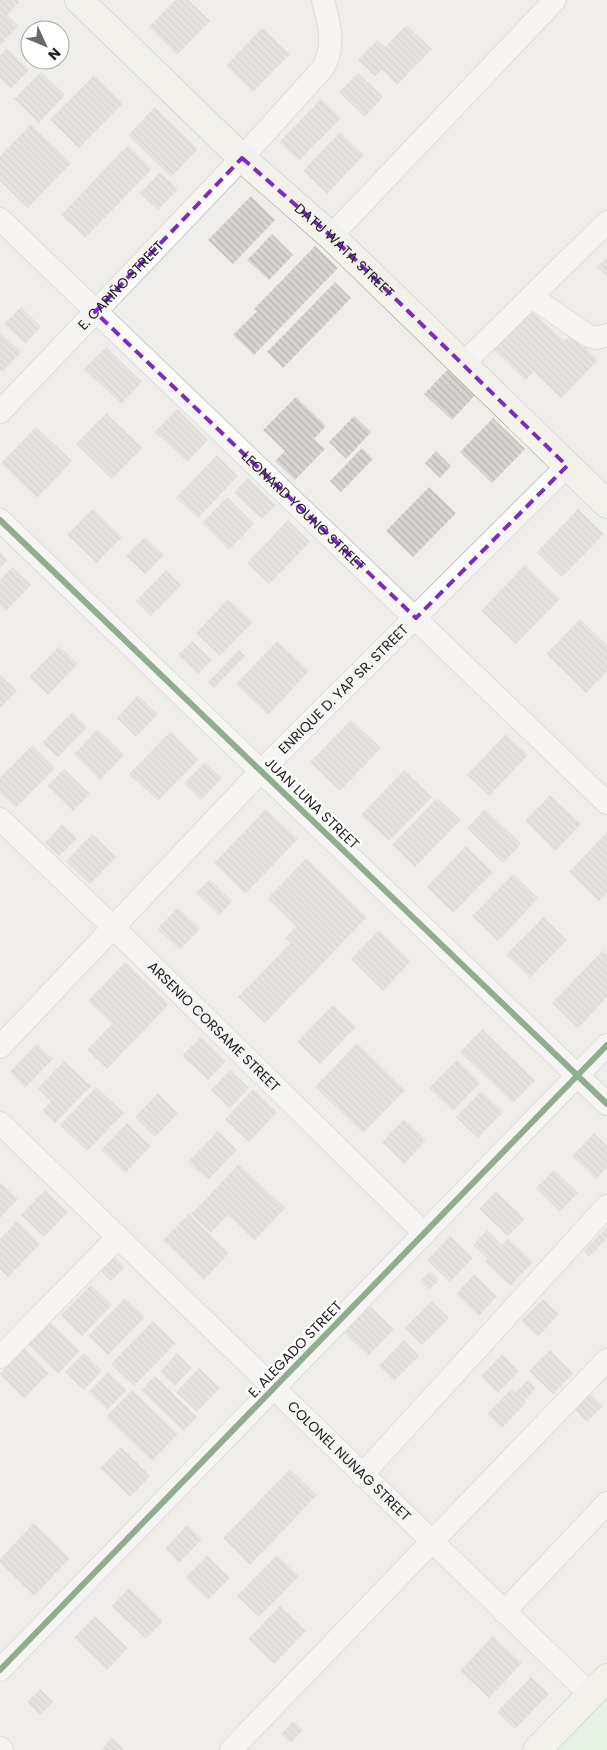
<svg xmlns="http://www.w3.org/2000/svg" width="607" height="1750" viewBox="0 0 607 1750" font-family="Poppins,sans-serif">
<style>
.park{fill:#daf5da}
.building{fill:url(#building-back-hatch)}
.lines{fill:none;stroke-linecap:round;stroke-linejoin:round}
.street-casing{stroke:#c9c8c7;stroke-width:24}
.secondary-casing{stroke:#999a82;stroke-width:29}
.street{stroke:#fdfcfc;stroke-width:22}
.secondary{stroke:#f4f4ed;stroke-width:28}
.cycleway-casing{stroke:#fff;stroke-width:9}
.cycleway{stroke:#1b5e20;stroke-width:6}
.marked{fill:none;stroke:#7b2cbf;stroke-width:4;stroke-dasharray:10 6;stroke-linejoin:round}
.labels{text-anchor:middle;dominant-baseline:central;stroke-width:5;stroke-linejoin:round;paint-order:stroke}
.street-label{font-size:14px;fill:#222;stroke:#fff}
</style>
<defs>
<pattern id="building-back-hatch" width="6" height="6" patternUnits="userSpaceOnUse" patternTransform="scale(1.25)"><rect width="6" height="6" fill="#d7d4d2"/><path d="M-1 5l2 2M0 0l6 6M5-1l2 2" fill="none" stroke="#b8b6b4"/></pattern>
</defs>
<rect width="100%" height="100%" fill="#f0eeeb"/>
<!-- park -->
<path class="park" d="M607 1689V1750H548Z"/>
<!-- building -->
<path class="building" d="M0 0H17L19 2 7 15 18 26 0 45Z
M175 0H188L210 21 177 55 149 27Z
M41 19 52 30H31Z
M406 25 432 49 397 85 382 70 375 76 358 60 377 40 385 47Z
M262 28 290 54 253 92 226 66Z
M7 48 29 70 11 89 0 78V55Z
M41 72 65 95 39 123 14 99Z
M358 73 383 97 365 117 339 92Z
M94 75 123 103 79 148 50 120Z
M321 99 341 118 299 161 279 142Z
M155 107 198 149 171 177 128 135Z
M31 124 71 163 28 208 0 181V156Z
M340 132 364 155 327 194 303 171Z
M128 145 152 169 85 238 61 215Z
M160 172 178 189 158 210 140 193Z
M251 196 275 220 233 264 208 240Z
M272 234 293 255 269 280 247 260Z
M315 246 338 268 254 355 233 335 257 311 254 309Z
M607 257V276L597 267Z
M335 282 351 298 283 368 267 352Z
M21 307 41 327 25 344 4 324Z
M531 310 564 341 571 334 598 360 561 398 534 372 525 380 493 349Z
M0 332 21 352 3 371 0 369Z
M106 347 142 382 121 404 84 369Z
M450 367 477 393 452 420 424 394Z
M296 397 326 426 314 439 325 449 295 480 275 461 285 451 263 430Z
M177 409 208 440 187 462 155 432Z
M106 413 142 448 112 479 76 444Z
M354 416 371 432 346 459 329 442Z
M493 418 525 449 492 483 460 452Z
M36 427 72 461 37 498 1 463Z
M362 448 373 459 341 492 330 481Z
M436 451 451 466 440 478 425 463Z
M217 455 238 476 198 518 176 498Z
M248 478 276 505 262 519 234 493Z
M429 487 456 513 413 557 386 531Z
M227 497 254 524 229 550 202 523Z
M93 509 122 537 97 563 67 535Z
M578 509 604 534 562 577 537 552Z
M288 520 310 542 269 584 247 563Z
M145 537 164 555 145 574 126 556Z
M0 552 8 560 0 568Z
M525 565 560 599 516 644 481 611Z
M12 567 31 585 6 611 0 606V580Z
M166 570 181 585 151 616 136 601Z
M228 599 253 622 220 656 196 633Z
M580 619 607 645V671L586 693 546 654Z
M192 641 212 660 198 674 178 655Z
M277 641 309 671 268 715 236 684Z
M59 646 78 664 48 695 29 677Z
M239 650 245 656 214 688 208 682Z
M0 675 17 691 0 708Z
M138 695 158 714 136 737 117 718Z
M72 712 87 727 58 757 42 743Z
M351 720 381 748 340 791 310 762Z
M98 729 124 755 100 780 74 754Z
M170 732 198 760 158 801 129 774Z
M506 734 528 755 489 796 467 775Z
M32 745 55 768 16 808 0 793V778Z
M205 762 222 778 201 800 184 783Z
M64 769 90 794 73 811 47 786Z
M404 770 432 797 389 841 361 815Z
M550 795 581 824 555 851 525 821Z
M437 798 461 820 415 867 392 845Z
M266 809 298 839 245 894 214 863Z
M485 809 521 844 503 863 467 828Z
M62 824 77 838 59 856 45 843Z
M607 832V893L599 901 569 872Z
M92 834 116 857 90 884 66 861Z
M466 846 493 872 453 913 427 887Z
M306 858 367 917 265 1023 238 997 291 943 285 938 296 926 268 898Z
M513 874 538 898 498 941 472 916Z
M210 879 232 901 219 915 196 893Z
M178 908 200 929 180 950 157 929Z
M543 917 567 940 530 978 506 955Z
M379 930 411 961 383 991 351 959Z
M603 950 607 954V997L578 1028 552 1003Z
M125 962 169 1004 107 1069 87 1050 112 1024 88 1001Z
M333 1005 356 1027 320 1064 297 1042Z
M482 1029 535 1081 513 1103 460 1052Z
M201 1037 226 1061 208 1080 182 1056Z
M357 1043 405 1090 363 1133 315 1087Z
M37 1044 53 1059 25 1088 10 1072Z
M457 1060 480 1083 453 1111 429 1088Z
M64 1061 91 1086 55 1123 42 1111 51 1101 38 1088Z
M230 1070 249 1088 230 1108 211 1090Z
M96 1087 124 1113 87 1151 60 1125Z
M253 1089 277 1112 249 1142 225 1119Z
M481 1091 503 1112 478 1138 456 1117Z
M158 1093 178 1113 155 1137 135 1117Z
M404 1119 426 1140 404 1164 382 1142Z
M127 1123 151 1146 125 1173 101 1150Z
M218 1131 237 1150 208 1180 188 1162Z
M594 1133 607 1146V1168L596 1179 572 1156Z
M239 1164 285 1208 254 1241 228 1215 211 1233 191 1214Z
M554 1170 578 1193 560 1212 536 1188Z
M0 1182 18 1199 0 1218Z
M45 1190 68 1212 44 1237 21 1215Z
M496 1191 525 1219 508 1236 479 1209Z
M189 1214 229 1253 204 1280 163 1240Z
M17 1221 40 1244 8 1277 0 1269V1239Z
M607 1227V1238L589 1257 584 1251Z
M487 1230 502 1245 508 1238 533 1262 510 1286 485 1262 488 1259 473 1245Z
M450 1236 473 1258 450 1282 427 1260Z
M115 1257 125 1267 111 1281 101 1271Z
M430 1271 439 1280 429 1290 420 1281Z
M474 1274 497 1296 479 1316 456 1294Z
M91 1285 112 1305 82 1336 61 1315Z
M125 1298 145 1317 108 1355 88 1336Z
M543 1299 559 1314 538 1337 521 1321Z
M431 1301 449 1318 422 1345 405 1328Z
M369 1305 394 1329 368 1356 343 1332Z
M48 1320 80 1351 58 1374 26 1343Z
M153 1321 176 1343 134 1386 111 1364Z
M404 1340 419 1356 394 1381 379 1366Z
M24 1348 49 1373 24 1398 0 1374Z
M550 1350 573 1373 553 1394 529 1371Z
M84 1353 102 1371 84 1390 65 1372Z
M177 1353 192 1368 175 1386 160 1372Z
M502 1354 519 1371 498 1393 481 1376Z
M199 1368 220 1388 197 1412 176 1392Z
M108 1372 127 1390 107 1410 89 1392Z
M155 1376 197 1417 183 1431 141 1390Z
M528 1380 536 1388 524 1401 526 1403 502 1428 487 1414 511 1389 515 1393Z
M132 1390 178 1434 152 1461 106 1417Z
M589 1393 603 1406 587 1422 574 1409Z
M121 1447 150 1476 130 1497 100 1468Z
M290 1469 317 1495 250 1565 223 1538Z
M34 1523 70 1558 34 1596 0 1563V1559Z
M187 1525 202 1539 179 1563 165 1549Z
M277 1555 299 1576 259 1617 237 1596Z
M207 1556 230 1578 208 1600 185 1578Z
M129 1588 163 1621 146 1639 112 1606Z
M280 1606 306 1631 274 1664 248 1639Z
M95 1616 128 1648 107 1670 74 1638Z
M493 1636 522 1663 489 1698 460 1671Z
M531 1677 549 1694 515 1729 497 1712Z
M40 1689 53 1702 40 1715 27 1702Z
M293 1721 303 1730 291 1743 281 1734Z
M112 1738 124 1750H101Z"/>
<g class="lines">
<!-- street casing -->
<g class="street-casing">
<g id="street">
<path id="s1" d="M0 219 607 803"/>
<path d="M331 236 555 0"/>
<path d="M532 297 587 335 596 338 607 335"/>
<path d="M462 365 607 222"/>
<path id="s2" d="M0 412 242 158 323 68C336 44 329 24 323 0"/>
<path d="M0 520 607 1104"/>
<path id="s3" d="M0 819 115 929 425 1234"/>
<path id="s4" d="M0 1047 261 771 567 466"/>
<path id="s5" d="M0 1123 591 1695"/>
<path d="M0 1357 118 1237"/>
<path d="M362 1475 607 1206"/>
<path d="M504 1612 607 1503"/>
<path d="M0 1670 607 1045"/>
<path d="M0 1748 2 1750"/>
<path d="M231 1750 607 1360"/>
</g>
</g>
<!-- secondary casing -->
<g class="secondary-casing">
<g id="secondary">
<path id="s6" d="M79 0 242 158 331 236 607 504"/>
<path d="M537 1750 607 1678"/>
</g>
</g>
<!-- street -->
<use href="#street" class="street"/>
<!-- secondary -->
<use href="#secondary" class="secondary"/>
<!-- cycleway casing -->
<g class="cycleway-casing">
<path id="cycleway" d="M0 520 607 1104
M0 1670 607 1045"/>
</g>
<!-- cycleway -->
<use href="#cycleway" class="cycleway"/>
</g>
<!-- marked area -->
<path d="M0 0H607V1750H0ZM242 158 331 236 567 466 416 618 95 312Z" fill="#f0eeeb" fill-opacity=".55" fill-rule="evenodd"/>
<path class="marked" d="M242 158 331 236 567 466 416 618 95 312Z"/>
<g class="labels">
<!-- street labels -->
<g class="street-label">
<text stroke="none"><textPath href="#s6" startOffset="365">DATU WATA STREET</textPath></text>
<text stroke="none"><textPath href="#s2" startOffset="175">E. CARIÑO STREET</textPath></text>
<text stroke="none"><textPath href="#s1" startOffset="421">LEONARD YOUNG STREET</textPath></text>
<text stroke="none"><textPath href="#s4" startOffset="496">ENRIQUE D. YAP SR. STREET</textPath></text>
<text transform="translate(312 803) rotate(44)">JUAN LUNA STREET</text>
<text stroke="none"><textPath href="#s3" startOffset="298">ARSENIO CORSAME STREET</textPath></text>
<text transform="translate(295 1349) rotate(-46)">E. ALEGADO STREET</text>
<text stroke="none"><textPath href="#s5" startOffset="486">COLONEL NUNAG STREET</textPath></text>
</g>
</g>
<!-- north arrow -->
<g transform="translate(45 45) rotate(134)"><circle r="24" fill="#ffffff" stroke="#a7a7a7"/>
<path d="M0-4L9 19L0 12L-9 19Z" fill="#6a6968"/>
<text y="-8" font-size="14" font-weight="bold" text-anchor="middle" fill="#222222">N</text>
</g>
</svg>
